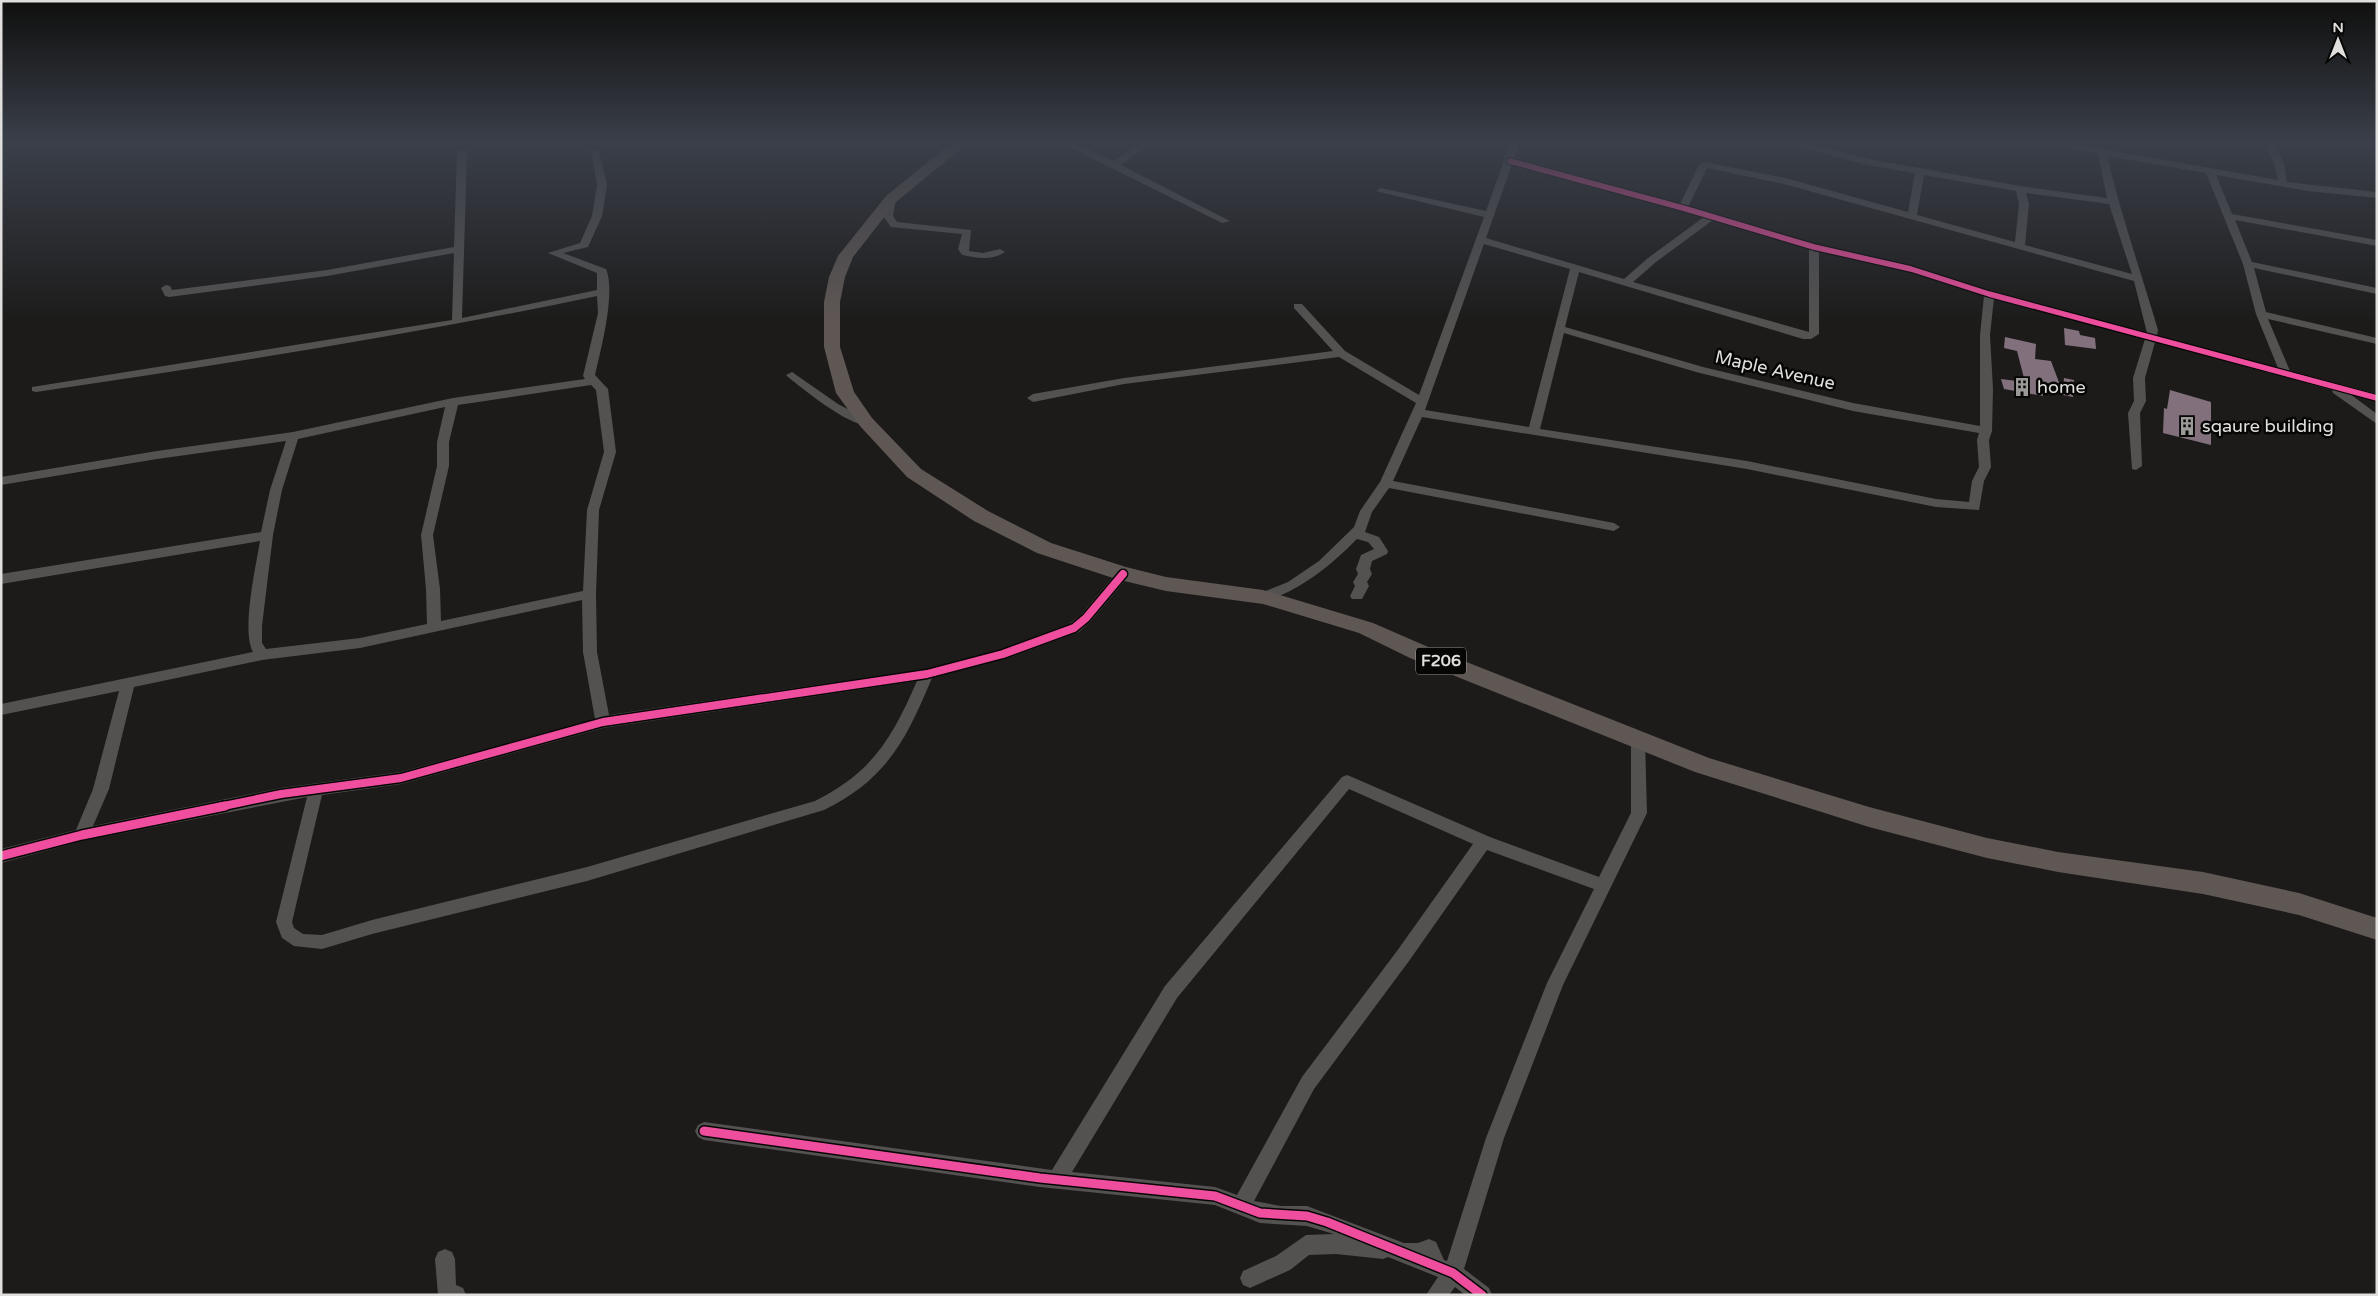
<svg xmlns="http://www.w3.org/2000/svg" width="2378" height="1296" viewBox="0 0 2378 1296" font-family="'Varela Round',sans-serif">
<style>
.building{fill:#82717c}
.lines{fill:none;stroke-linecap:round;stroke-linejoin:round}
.street{fill:#535251;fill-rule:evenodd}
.primary{fill:#5f5754;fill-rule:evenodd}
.cycleway-far2-casing{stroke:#060605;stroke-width:8}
.cycleway-far1-casing{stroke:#060605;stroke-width:11}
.cycleway-casing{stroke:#060605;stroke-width:12}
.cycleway-far2{stroke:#ef4d9e;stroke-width:5.5}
.cycleway-far1{stroke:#ef4d9e;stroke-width:8}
.cycleway{stroke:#ef4d9e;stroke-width:9}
.labels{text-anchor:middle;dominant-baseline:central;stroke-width:5;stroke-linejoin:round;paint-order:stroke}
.shield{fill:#060605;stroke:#9f9e9d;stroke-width:1}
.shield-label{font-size:16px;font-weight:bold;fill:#e1dfde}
.street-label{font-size:18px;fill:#e1dfde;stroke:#060605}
.poi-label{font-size:18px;fill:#e1dfde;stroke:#060605;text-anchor:start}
</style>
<rect width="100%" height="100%" fill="#1c1b1a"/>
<!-- building -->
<path class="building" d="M2064 328 2079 331 2080 335 2095 338 2096 349 2065 345Z
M2005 337 2036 344 2035 359 2051 361 2060 385 2040 382 2043 396 2004 389 2001 379 2025 382 2017 351 2004 348Z
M2064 378 2074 380 2073 397 2063 395Z
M2170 390 2211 402V445L2163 433 2164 408 2167 409Z"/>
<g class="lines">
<!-- street -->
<path class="street" d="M1057 141H1070L1114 161 1143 141H1153L1121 165 1230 221 1222 223Z
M1368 141H1377L1372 149 1369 150 1364 147Z
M1511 141H1520L1514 159 1680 204 1699 165 1704 162 1785 178 1908 212 1915 173 1867 165 1820 152 1768 141H1790L1821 146 1868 159 2020 186 2107 198 2098 154 2036 141H2057L2278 180 2274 164 2264 141H2273L2284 164 2287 182 2377 192V198L2308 191 2216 175 2232 214 2377 240V246L2235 220 2252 262 2377 288V294L2254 268 2266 312 2377 338V344L2268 319 2290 371 2377 394V401L2350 394 2377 414V424L2333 393 2332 390 2155 342 2145 378 2146 401 2140 413 2142 466 2136 470 2132 469 2128 413 2134 401 2133 378 2145 339 1994 298 1990 335 1993 389 1992 431 1989 440 1991 467 1984 481 1979 510 1936 507 1747 469 1422 417 1393 481 1614 523 1620 527 1614 531 1389 488 1372 512 1365 532 1379 537 1388 551 1387 554 1372 561 1370 569 1372 574 1367 582 1369 586 1362 599H1352L1350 596 1355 586 1353 582 1358 574 1356 569 1361 555 1374 549 1368 542 1357 539C1329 567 1301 590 1263 602L1258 600 1256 597 1258 594 1288 582 1319 561 1354 527 1360 511 1380 482 1416 403 1339 357 1124 384 1033 402 1027 398 1033 394 1124 378 1333 351 1294 308V304H1302L1345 351 1419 395 1484 217 1376 191 1381 188 1486 211ZM2107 156 2206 173 2243 264 2256 314 2278 368 2157 336 2158 330C2141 272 2121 215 2107 156ZM1512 164 1680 210 1704 217 1648 258 1624 279 1486 238ZM1707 168 1784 184 2134 281 2147 333 1993 292 1915 267 1816 245 1688 207ZM1924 175 2016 191 2019 204 2015 242 1917 215ZM2026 193 2109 204 2132 274 2025 245 2029 204ZM1713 220 1809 249V332L1633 282 1656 262ZM1484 244 1570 269 1529 427 1425 410ZM1819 251 1908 271 1984 296 1980 335V426L1853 403 1703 367 1565 327 1579 272 1803 339H1811L1819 334ZM1564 333 1696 372 1853 411 1979 433 1977 440 1979 467 1972 481 1969 502 1936 499 1747 461 1540 429Z
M591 149 599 151 607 185 602 216 588 247 563 253 606 269C616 292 601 349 595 375L608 389 616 452 599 510 596 594 597 652 609 715 927 669 1000 650 1069 624 1081 615 1118 571H1128L1130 574 1128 577 1091 621 1079 632 1008 658 932 678C906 740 887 779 824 810L587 881 372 934 322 949 294 946 282 938 276 922 307 797 82 841 1 863V849L76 830 93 789 119 691 1 715V704L253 652C241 631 256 566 260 541L1 584V574L261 532 270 490 286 441 157 459 1 485V477L157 451 293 432 453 398 585 379 583 376 598 313 597 296C411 335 224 364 36 392L32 391V387L452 320 454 253 327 276 169 297 165 296 161 288 166 285 170 286 172 290 327 270 454 247 457 152 462 149 467 152 462 318 597 290V273L548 253 580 243 592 216 597 185ZM591 385 596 390 604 452 587 510 583 591 441 621 440 589 433 535 449 466V442L458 405ZM445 407 437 442V466L421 535 426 589 427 624 360 638 266 649 262 643V626L273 535 282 490 298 439ZM582 600 583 652 595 719 401 772 281 788 93 826 109 789 134 687 262 660 360 648ZM917 681C892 738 873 772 815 801L587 867 372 920 322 935 303 934 294 928 292 922 322 795 401 784 603 728Z
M891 196 896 199 893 216 897 222 971 230 969 251 983 253 1000 249 1005 252C993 261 976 258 962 255L958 249 962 234 891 227 883 216 886 199Z
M792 372 838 404 872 422 870 425C852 429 803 389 788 377L786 375Z
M1638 734 1643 736 1645 740 1647 813 1563 985 1504 1138 1464 1269 1489 1288 1492 1295H1465L1455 1287 1449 1295H1426L1438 1277 1388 1257 1383 1259 1336 1254 1309 1255 1290 1270 1250 1288 1243 1285 1240 1278 1243 1271 1276 1256 1306 1235 1334 1234 1307 1226 1260 1223 1215 1205 1040 1187 704 1140 698 1137 695 1131 698 1125 704 1122 1052 1170 1165 986 1342 777 1347 775 1352 777 1490 837 1599 877 1631 813V740L1633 736ZM1349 789 1473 844 1397 951 1302 1077 1237 1195 1215 1187 1072 1172 1177 998ZM1487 850 1594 889 1547 983 1486 1138 1447 1261 1444 1260 1436 1242 1429 1239 1418 1243H1404L1307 1206H1281L1254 1201 1314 1089 1409 961Z
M445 1249 452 1252 455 1259 456 1285 463 1288 466 1295H438L435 1259 438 1252Z"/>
<!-- primary -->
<path class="primary" d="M954 141H970L896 202 853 257 845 277 840 302V347L854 392 872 418 921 469 988 511 1051 543 1126 567 1166 577 1263 590 1373 623 1426 646 1709 758 1869 807 1987 838 2058 852 2203 872 2299 893 2377 918V940L2299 915 2203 894 2058 872 1987 858 1869 827 1695 772 1410 658 1359 633 1263 604 1166 591 1116 579 1037 553 974 521 907 477 860 426 836 393 824 347V302L829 277 838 256 886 196Z"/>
<!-- cycleway-far2 casing -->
<g class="cycleway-far2-casing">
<path id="cycleway-far2" d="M1510 161 1683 208 1814 247 1911 269 1989 294 2377 398"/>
</g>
<!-- cycleway-far1 casing -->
<g class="cycleway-far1-casing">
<path id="cycleway-far1" d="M219 807 281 794 401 778 603 722 927 674 1003 654 1074 628 1086 618 1123 574"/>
</g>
<!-- cycleway casing -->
<g class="cycleway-casing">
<path id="cycleway" d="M1 856 82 835 225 806
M704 1131 1040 1178 1215 1196 1260 1213 1307 1216 1327 1222 1453 1273 1482 1295"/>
</g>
<!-- cycleway-far2 -->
<use href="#cycleway-far2" class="cycleway-far2"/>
<!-- cycleway-far1 -->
<use href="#cycleway-far1" class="cycleway-far1"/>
<!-- cycleway -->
<use href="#cycleway" class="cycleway"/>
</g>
<!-- sky -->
<linearGradient id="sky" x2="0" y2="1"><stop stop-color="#0f0f0e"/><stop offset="0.44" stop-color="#3a3f49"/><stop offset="1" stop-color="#3a3f49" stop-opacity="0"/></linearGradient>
<rect width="2378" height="323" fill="url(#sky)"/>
<!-- icons -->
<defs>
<g id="building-bare" transform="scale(1.5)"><path d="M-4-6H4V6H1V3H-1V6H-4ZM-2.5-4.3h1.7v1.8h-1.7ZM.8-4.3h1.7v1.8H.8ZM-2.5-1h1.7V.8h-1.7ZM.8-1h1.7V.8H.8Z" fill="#9c9a99" stroke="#060605" stroke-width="2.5" paint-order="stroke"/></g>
</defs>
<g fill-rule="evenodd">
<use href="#building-bare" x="2022" y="387"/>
<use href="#building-bare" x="2187" y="426"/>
</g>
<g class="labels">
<!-- shield labels -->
<rect class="shield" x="1416" y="647.5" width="50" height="27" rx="4"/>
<g class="shield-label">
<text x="1441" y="661">F206</text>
</g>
<!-- street labels -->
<g class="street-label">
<text transform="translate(1775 370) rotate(13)">Maple Avenue</text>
</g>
<!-- poi labels -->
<g class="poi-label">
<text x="2037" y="387">home</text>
<text x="2202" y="426">sqaure building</text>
</g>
</g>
<!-- border -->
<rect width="2378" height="1296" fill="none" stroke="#e1dfde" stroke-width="5"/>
<!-- north arrow -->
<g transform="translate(2338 40)" stroke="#060605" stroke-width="4" paint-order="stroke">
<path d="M0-4L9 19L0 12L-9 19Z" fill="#e1dfde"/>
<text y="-8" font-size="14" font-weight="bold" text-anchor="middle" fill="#e1dfde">N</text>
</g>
</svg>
